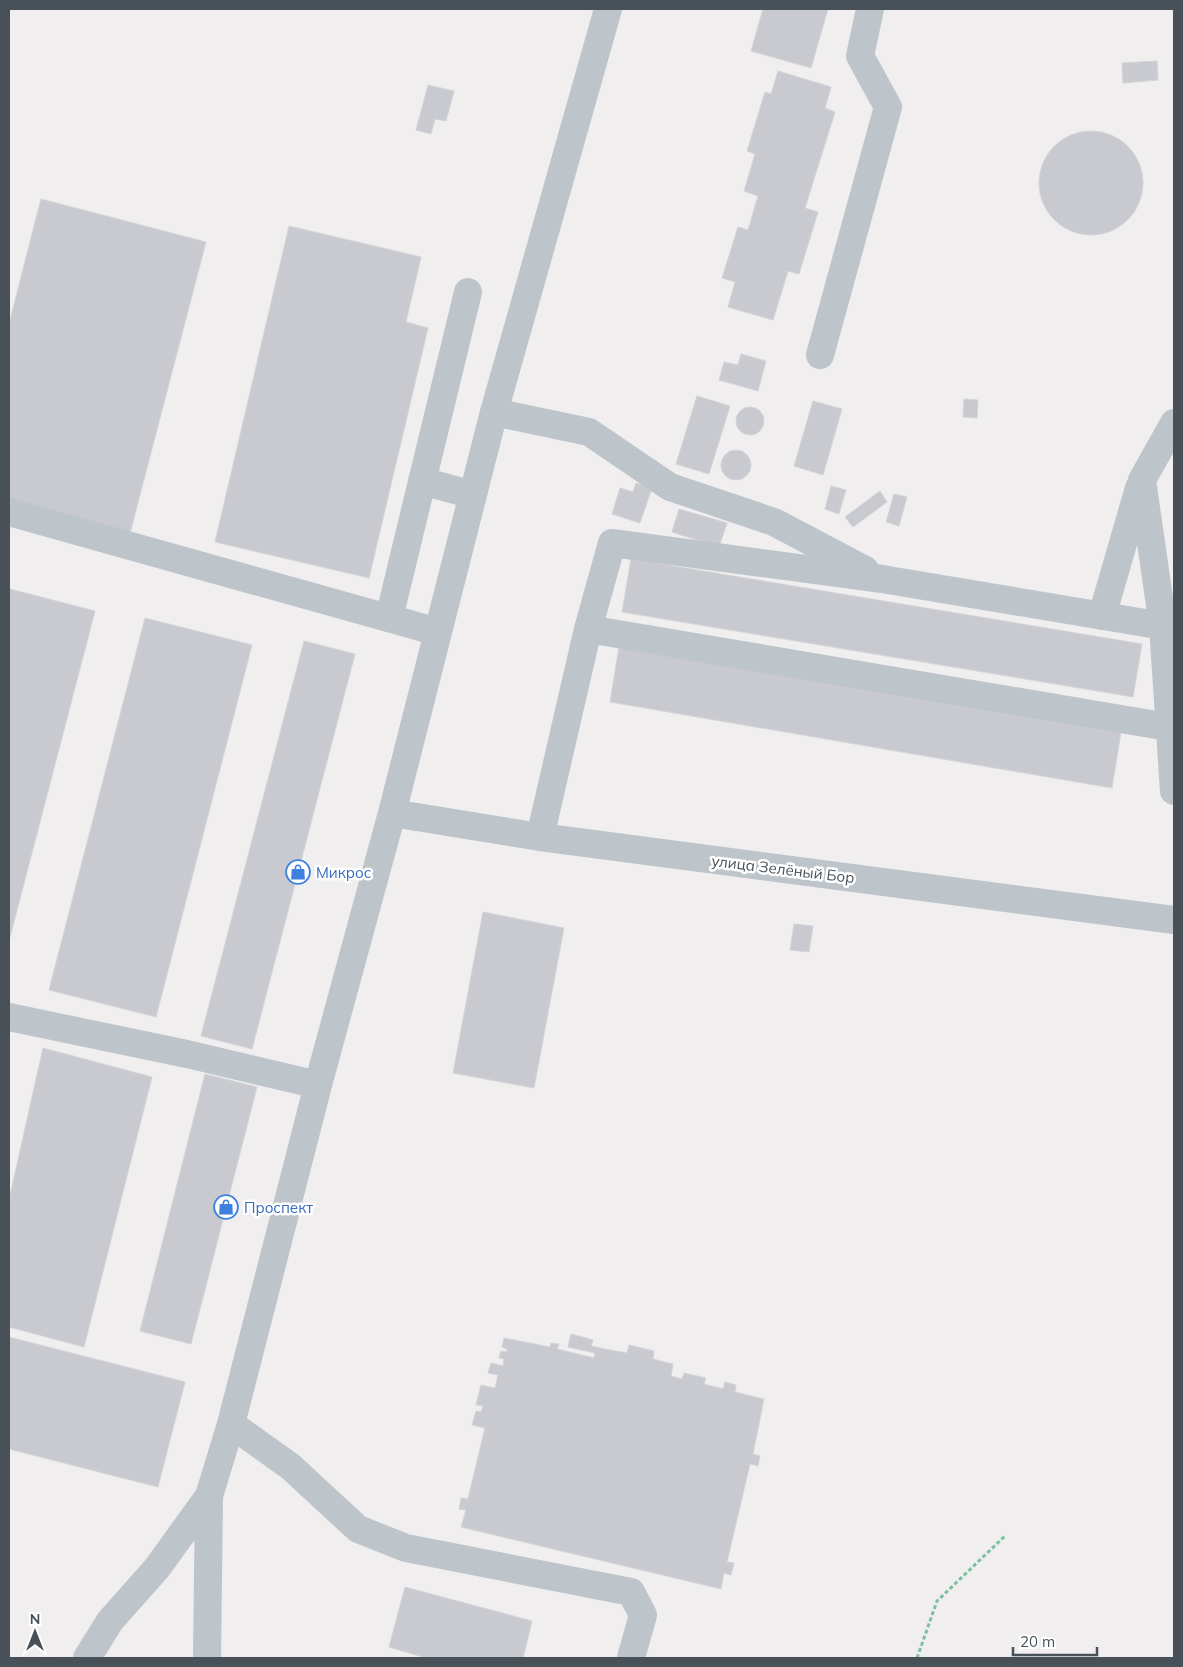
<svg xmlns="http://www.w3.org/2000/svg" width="1183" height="1667" viewBox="0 0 1183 1667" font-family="Mulish,sans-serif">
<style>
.building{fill:#c9cad0;stroke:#d2d4d8}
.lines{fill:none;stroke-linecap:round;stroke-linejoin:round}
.path{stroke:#7dc29f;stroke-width:3;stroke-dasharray:4 2.5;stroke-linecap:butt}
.minor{stroke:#bdc5cb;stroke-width:28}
.labels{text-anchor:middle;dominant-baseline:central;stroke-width:5;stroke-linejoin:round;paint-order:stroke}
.street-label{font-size:15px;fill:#485158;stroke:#fff}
.shop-label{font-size:15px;fill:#366cbe;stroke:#fff;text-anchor:start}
</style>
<rect width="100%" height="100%" fill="#f0eeee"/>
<!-- building -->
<path class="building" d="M763 9H828L811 68 751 51Z
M1157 61 1158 80 1123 83 1122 63Z
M778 71 831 87 825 108 835 112 805 208 818 212 799 274 788 271 773 320 728 307 735 282 722 278 738 227 748 230 758 196 744 191 755 154 747 151 765 92 771 94Z
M428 85 454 91 446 121 435 119 431 134 416 130Z
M1039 183a52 52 0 1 1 104 0a52 52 0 1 1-104 0Z
M41 199 206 242 130 533 9 502V324Z
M289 226 421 257 406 322 428 328 369 578 215 542Z
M741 354 766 361 758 391 719 380 724 362 738 365Z
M697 396 730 406 709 474 676 464Z
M964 399 978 400 977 418 963 417Z
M813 401 842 409 823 475 794 466Z
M736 421a14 14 0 1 1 28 0a14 14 0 1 1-28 0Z
M721 465a15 15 0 1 1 30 0a15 15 0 1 1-30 0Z
M636 483 652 488 640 523 612 514 620 488 633 492Z
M831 486 846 490 839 514 825 509Z
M880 491 887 502 853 527 845 517Z
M894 494 907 497 899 526 886 522Z
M679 509 727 523 719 547 672 532Z
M631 559 1142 644 1133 697 622 612Z
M10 589 95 611 9 941V595Z
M145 618 252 645 156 1017 49 990Z
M304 641 355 654 252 1049 201 1036Z
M619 647 1121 732 1112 788 610 702Z
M483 912 564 928 534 1088 453 1073Z
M794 924 813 926 809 952 790 950Z
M43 1048 152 1077 84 1347 9 1327V1200Z
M205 1074 257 1087 191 1344 140 1331Z
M571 1334 593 1340 591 1346 605 1349 627 1353 629 1345 654 1351 653 1359 673 1364 671 1376 682 1379 684 1373 706 1378 704 1384 723 1389 725 1382 736 1385 735 1392 764 1399 753 1454 760 1456 758 1466 750 1464 727 1562 734 1563 731 1575 724 1573 721 1589 461 1527 466 1510 459 1509 461 1498 468 1499 485 1428 472 1425 476 1411 481 1412 483 1406 476 1405 481 1385 495 1388 498 1375 488 1373 491 1363 503 1366 504 1359 499 1358 501 1351 506 1352 507 1349 502 1347 504 1338 550 1347 551 1343 559 1344 557 1349 594 1358 595 1353 568 1347Z
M9 1337 185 1382 158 1487 9 1449Z
M405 1587 532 1621 523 1658H426L389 1647Z"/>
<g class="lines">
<!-- path -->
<path class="path" d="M917 1658 937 1601 1006 1535"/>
<!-- minor -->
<path class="minor" d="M820 355 888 107 860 56 870 9
M494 412 589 432 670 487 774 522 865 570
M1174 423 1142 480 1163 626 1174 791
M422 481 473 495
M9 512 438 632
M1102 616 1139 488
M389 618 468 292
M588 629 1168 727
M392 813 540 837 1174 920
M540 837 588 629 612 543 882 579 1163 626
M9 1017 187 1054 318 1085
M231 1424 291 1467 358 1529 406 1548 631 1592 643 1615 631 1658
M87 1658 110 1621 157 1568 209 1496 231 1424 318 1085 392 813 494 412 608 9
M207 1658 209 1496"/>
</g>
<!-- icons -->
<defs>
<g id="shop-ring" transform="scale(1.25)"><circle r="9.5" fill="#fff" stroke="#3f7fe0" stroke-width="1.5"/><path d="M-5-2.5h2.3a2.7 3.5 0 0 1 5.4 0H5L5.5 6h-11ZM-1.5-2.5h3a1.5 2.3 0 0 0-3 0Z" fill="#3f7fe0"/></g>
</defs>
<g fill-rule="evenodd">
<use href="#shop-ring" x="298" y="872"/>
<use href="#shop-ring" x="226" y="1207"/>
</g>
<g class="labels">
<!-- street labels -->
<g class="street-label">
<text transform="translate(783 869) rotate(7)">улица Зелёный Бор</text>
</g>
<!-- shop labels -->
<g class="shop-label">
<text x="316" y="872">Микрос</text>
<text x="244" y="1207">Проспект</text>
</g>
</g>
<!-- border -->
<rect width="1183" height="1667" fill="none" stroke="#485158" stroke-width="20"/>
<!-- north arrow -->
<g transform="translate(35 1632)" stroke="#ffffff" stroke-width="4" paint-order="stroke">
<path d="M0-4L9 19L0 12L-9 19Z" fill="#485158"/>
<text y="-8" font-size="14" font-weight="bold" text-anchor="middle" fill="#485158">N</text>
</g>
<!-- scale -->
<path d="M1013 1647v8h84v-8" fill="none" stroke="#485158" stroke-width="2.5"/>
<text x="1020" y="1647" font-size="15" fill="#485158" stroke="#ffffff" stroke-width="4" paint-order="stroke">20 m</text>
</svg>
